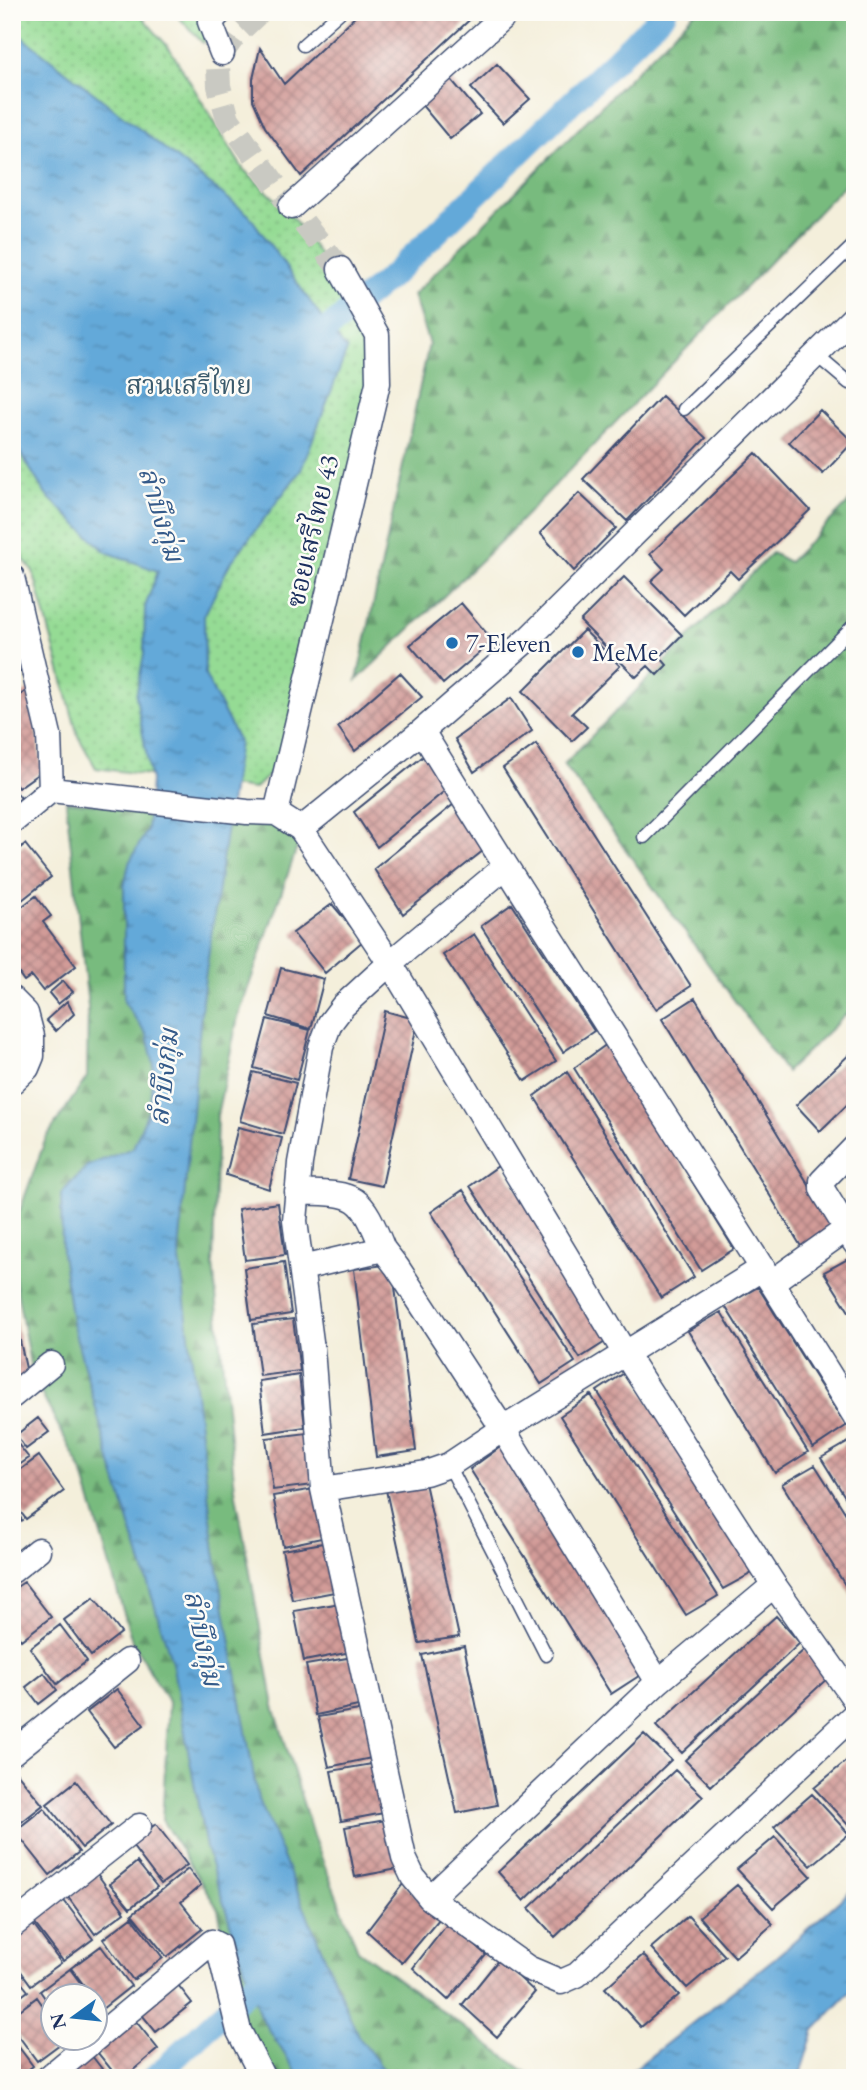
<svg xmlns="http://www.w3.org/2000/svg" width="867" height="2090" viewBox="0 0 867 2090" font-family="'EB Garamond','Noto Serif Thai',serif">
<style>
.forest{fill:url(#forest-firs);stroke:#4a756e;stroke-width:2}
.park{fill:url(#park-dots);stroke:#588579;stroke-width:2}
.water{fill:url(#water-ripples);stroke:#3f6c9c;stroke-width:2}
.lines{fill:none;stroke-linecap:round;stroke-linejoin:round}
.canal{stroke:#63a9d9;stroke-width:24}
.building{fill:url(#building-cross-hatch)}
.street-tunnel{stroke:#c9c9c2;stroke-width:24;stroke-dasharray:24 12;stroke-linecap:butt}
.lane-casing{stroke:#3c4c71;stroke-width:15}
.street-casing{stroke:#3c4c71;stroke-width:27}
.lane{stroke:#fff;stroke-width:12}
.street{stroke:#fff;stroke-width:24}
.poi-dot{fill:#1f6fb2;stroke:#fdfcf7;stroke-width:2.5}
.labels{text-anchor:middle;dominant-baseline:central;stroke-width:5;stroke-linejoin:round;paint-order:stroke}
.park-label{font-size:26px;fill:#3a5a6c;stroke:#fdfcf7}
.street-label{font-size:26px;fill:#1b2f5e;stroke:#fdfcf7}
.poi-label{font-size:26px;fill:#1b2f5e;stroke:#fdfcf7;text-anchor:start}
.water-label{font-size:28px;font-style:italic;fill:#345a89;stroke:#fdfcf7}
</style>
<defs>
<pattern id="forest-firs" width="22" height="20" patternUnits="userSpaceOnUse" patternTransform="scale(1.75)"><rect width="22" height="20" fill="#78bb7e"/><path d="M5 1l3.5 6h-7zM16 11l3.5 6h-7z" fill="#62986a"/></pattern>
<pattern id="park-dots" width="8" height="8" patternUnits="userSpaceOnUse" patternTransform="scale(1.75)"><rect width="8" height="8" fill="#95db94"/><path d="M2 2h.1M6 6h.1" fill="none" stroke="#80bc82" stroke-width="1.8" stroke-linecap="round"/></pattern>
<pattern id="water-ripples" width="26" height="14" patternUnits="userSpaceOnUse" patternTransform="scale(1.75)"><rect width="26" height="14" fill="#63a9d9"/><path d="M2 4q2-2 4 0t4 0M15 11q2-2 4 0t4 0" fill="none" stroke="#518ab3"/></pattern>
<pattern id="building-cross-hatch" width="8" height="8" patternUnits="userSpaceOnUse" patternTransform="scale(1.75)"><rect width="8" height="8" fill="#d29b98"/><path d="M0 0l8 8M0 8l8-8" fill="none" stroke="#aa7f7f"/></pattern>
</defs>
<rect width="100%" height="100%" fill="#fdfcf7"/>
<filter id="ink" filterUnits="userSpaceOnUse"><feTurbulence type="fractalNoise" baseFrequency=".0143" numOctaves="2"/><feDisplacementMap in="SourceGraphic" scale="14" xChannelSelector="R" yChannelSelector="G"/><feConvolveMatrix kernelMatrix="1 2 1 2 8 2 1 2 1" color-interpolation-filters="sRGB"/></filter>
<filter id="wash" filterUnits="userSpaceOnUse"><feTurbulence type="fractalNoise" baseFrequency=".00686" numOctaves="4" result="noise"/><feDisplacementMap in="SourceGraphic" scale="28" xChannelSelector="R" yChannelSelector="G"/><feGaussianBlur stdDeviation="1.57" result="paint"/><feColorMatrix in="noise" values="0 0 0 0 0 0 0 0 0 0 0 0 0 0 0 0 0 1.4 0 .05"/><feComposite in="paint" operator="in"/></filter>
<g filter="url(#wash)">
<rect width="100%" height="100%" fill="#f4efdb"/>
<!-- forest -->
<path class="forest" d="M695 12H855V174L501 541 357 680 429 344 413 295Z
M855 496V1006L786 1072 564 764 772 553 789 562Z
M66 801 272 821 299 842 238 1017 217 1115 213 1264 235 1489 274 1706 313 1836 358 1950 534 2078H266L246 2042 218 1909 162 1820 169 1703 132 1641 82 1471 32 1376 12 1262V1232L46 1138 87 1077 88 1007Z"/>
<!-- park -->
<path class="park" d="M12 12H138L170 49 243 169 288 211 319 254 377 358 282 762 254 789 96 768 78 736 33 571 12 545Z
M174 12H235L203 43Z"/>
<!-- water -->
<path class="water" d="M12 29 249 215 329 328 347 350 301 470 229 565 204 616 205 675 239 742 203 992 179 1252 215 1552 257 1795 358 2036 390 2078H300L260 2016 206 1848 172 1662 112 1467 72 1322 62 1253 61 1194 87 1166 133 1148 149 1109 154 1065 147 1035 124 1002V887L129 863 147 830 151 780 136 696 144 654 145 607 158 571 106 552 46 495 12 439Z
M855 1887V1987L814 2030 799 2078H623L776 1957Z"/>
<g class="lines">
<!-- canal -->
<path class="canal" d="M304 349 394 274 665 12
M154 2078 273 1966"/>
</g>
<g id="blocks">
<!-- building -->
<path class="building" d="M360 12H478L301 176 265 127 253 100V79L260 48 284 84Z
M497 64 530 99 503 123 471 88Z
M450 78 480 114 450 139 420 103Z
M662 396 706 438 627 521 583 479Z
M820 410 853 442 823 474 789 442Z
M756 453 810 510 738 579 730 571 684 615 651 581 664 569 650 554Z
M579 493 616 528 574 571 540 533Z
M624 577 682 635 660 657 667 665 657 675 648 666 636 677 580 621Z
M461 603 493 641 443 684 410 645Z
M12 624 24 670 13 675 12 674Z
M584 630 620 666 572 713 587 727 572 741 523 691Z
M400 673 422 697 355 751 338 727Z
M30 688 42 771 18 788 12 779V701Z
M511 698 532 731 474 772 455 739Z
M536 744 691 986 656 1009 503 768Z
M431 750 453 784 377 847 354 812Z
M12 787 21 798 12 806Z
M454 804 484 850 403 914 374 869Z
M25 844 51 877 12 908V855Z
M36 896 51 916 43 922 76 966 43 991 31 976 24 981 15 968 12 970V914Z
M332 904 363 941 325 973 293 933Z
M512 904 594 1031 563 1052 481 926Z
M474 934 556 1061 525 1081 443 955Z
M281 968 324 979 311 1029 268 1016Z
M63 981 73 992 58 1004 49 993Z
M695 998 835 1228 802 1248 662 1019Z
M67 1001 74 1014 56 1031 46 1020Z
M385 1011 418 1020 382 1186 348 1179Z
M267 1019 310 1030 297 1080 254 1068Z
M607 1044 734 1249 701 1270 574 1068Z
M855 1049V1097L820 1131 796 1105Z
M253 1072 296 1083 283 1134 240 1121Z
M567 1072 694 1277 661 1298 534 1096Z
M238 1127 282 1138 269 1189 226 1175Z
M501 1164 613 1337 580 1358 470 1186Z
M463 1190 575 1362 541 1384 431 1212Z
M278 1203 285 1255 245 1260 238 1209Z
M855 1255V1321L824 1272Z
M284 1262 291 1314 251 1320 244 1268Z
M392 1264 416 1451 376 1457 354 1269Z
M758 1287 846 1426 813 1448 725 1306Z
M12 1304 27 1373 12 1385Z
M721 1312 808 1452 775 1473 688 1331Z
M293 1319 300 1371 260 1376 253 1324Z
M629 1370 756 1571 723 1589 597 1391Z
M299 1375 305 1427 265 1433 259 1381Z
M591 1395 718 1596 686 1615 560 1416Z
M38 1418 49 1432 26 1449 16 1435Z
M307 1433 313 1485 273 1490 266 1438Z
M854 1439 855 1441V1513L821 1458Z
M17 1443 29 1458 12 1470V1446Z
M503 1445 645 1672 611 1694 470 1469Z
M39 1456 64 1491 26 1519 12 1501V1476Z
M815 1465 855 1528V1601L782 1484Z
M425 1483 459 1637 419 1643 386 1490Z
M320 1488 331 1536 283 1546 273 1496Z
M12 1506 22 1520 12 1527Z
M329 1542 340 1591 292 1600 282 1550Z
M24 1582 51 1617 21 1640 12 1629V1590Z
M94 1598 121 1633 91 1656 64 1620Z
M341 1603 351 1652 304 1661 294 1611Z
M776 1616 800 1643 682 1753 656 1726Z
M60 1625 87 1661 57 1684 30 1648Z
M464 1646 497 1805 457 1813 422 1655Z
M805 1649 830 1676 711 1786 685 1760Z
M353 1657 363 1705 316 1715 306 1665Z
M44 1673 57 1690 39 1704 26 1687Z
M117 1689 144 1725 114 1747 87 1712Z
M365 1709 376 1757 329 1767 318 1717Z
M644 1734 671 1760 524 1901 498 1872Z
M852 1756 855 1759V1824L850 1827 814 1788Z
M378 1763 389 1812 341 1821 331 1771Z
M12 1767 43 1805 14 1828 12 1826Z
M675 1770 703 1796 555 1937 529 1908Z
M76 1781 111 1825 82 1848 47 1804Z
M812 1794 849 1834 811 1866 774 1827Z
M44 1808 79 1852 50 1875 15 1831Z
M392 1819 403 1868 355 1877 345 1827Z
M156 1824 187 1865 161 1884 130 1843Z
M775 1837 811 1876 773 1908 737 1869Z
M137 1862 157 1887 130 1908 110 1884Z
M188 1869 201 1885 181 1902 202 1929 167 1957 132 1914Z
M95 1871 125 1912 95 1934 65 1893Z
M403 1884 440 1918 402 1963 367 1931Z
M737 1885 773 1924 735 1957 699 1917Z
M62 1898 93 1939 63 1961 32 1920Z
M688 1916 725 1956 687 1988 651 1948Z
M132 1917 163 1958 133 1980 103 1939Z
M31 1922 61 1963 31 1985 12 1959V1936Z
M449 1922 486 1955 448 2000 413 1968Z
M101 1946 131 1986 102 2009 94 1996H92L71 1968Z
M643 1955 679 1995 641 2027 605 1988Z
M499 1959 535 1992 497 2037 462 2005Z
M70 1969 90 1996H52V2008L40 1991Z
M12 1971 28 1991 12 2003Z
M175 1981 192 2003 156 2032 138 2010Z
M37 1997 52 2019V2038H68L37 2061 12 2027V2016Z
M131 2015 158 2049 124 2078H118L93 2047Z
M12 2038 33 2066 17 2078H12Z
M92 2056 109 2078H62Z"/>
</g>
</g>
<g filter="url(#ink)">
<use href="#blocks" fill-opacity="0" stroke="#3c4c71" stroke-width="2"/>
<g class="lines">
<!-- street-tunnel -->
<path class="street-tunnel" d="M259 12 235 35 222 53 218 66 219 86 228 119 291 207 340 269"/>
<!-- lane casing -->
<g class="lane-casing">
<path id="lane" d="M303 45 340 12
M816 355 849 383H855
M684 409 855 244
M644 837 855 624
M449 1465 546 1655"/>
</g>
<!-- street casing -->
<g class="street-casing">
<path id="street" d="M220 12 210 22 222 53
M291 207 508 12
M12 577 49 735 51 790 12 822
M422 731C563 962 713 1186 855 1416
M51 790 247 812 276 813 301 829 390 963 626 1355 774 1585 855 1700
M276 813 378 383 377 335 340 269
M301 829 422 731 529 638 855 316
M505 867 390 963 343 1006 330 1023 321 1047 300 1163 295 1221 312 1349 323 1489 404 1858 413 1877 430 1898 528 1968 561 1982 577 1975 855 1714
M12 999 26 1013 32 1036V1056L27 1068 12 1082
M855 1147 822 1181V1189L855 1243
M297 1192C357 1194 360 1192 383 1249
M302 1268 383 1249 397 1267 503 1429 658 1682
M772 1282 845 1230
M12 1396 51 1364
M323 1489 426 1473 449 1465 503 1429 763 1268
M12 1571 38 1550
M12 1753 127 1661
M430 1898 658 1682 774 1585
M12 1926 139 1826
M48 2078 212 1942 218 1945 239 2031 263 2078"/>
</g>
<!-- lane -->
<use href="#lane" class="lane"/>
<!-- street -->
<use href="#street" class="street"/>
</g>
</g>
<!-- markers -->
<g class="poi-dot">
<circle cx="452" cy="643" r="7"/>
<circle cx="578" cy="652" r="7"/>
</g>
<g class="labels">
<!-- park labels -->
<g class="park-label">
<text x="189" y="385">สวนเสรีไทย</text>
</g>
<!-- street labels -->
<g class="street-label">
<text transform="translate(312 531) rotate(-77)">ซอยเสรีไทย 43</text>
</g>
<!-- poi labels -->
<g class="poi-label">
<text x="466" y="643">7-Eleven</text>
<text x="592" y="652">MeMe</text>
</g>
<!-- water labels -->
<g class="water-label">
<text transform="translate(162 514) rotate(73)">ลำบึงกุ่ม</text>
<text transform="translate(163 1077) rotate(-84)">ลำบึงกุ่ม</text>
<text transform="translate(204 1638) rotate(78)">ลำบึงกุ่ม</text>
</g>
</g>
<!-- margin -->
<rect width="867" height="2090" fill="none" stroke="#fdfcf7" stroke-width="42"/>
<!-- north arrow -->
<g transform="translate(74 2017) rotate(255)"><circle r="33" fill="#fdfcf7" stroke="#a3aaba" stroke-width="2"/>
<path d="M0-5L12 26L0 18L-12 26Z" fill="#1f6fb2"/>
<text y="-10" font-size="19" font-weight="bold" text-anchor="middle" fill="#1b2f5e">N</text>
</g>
</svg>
